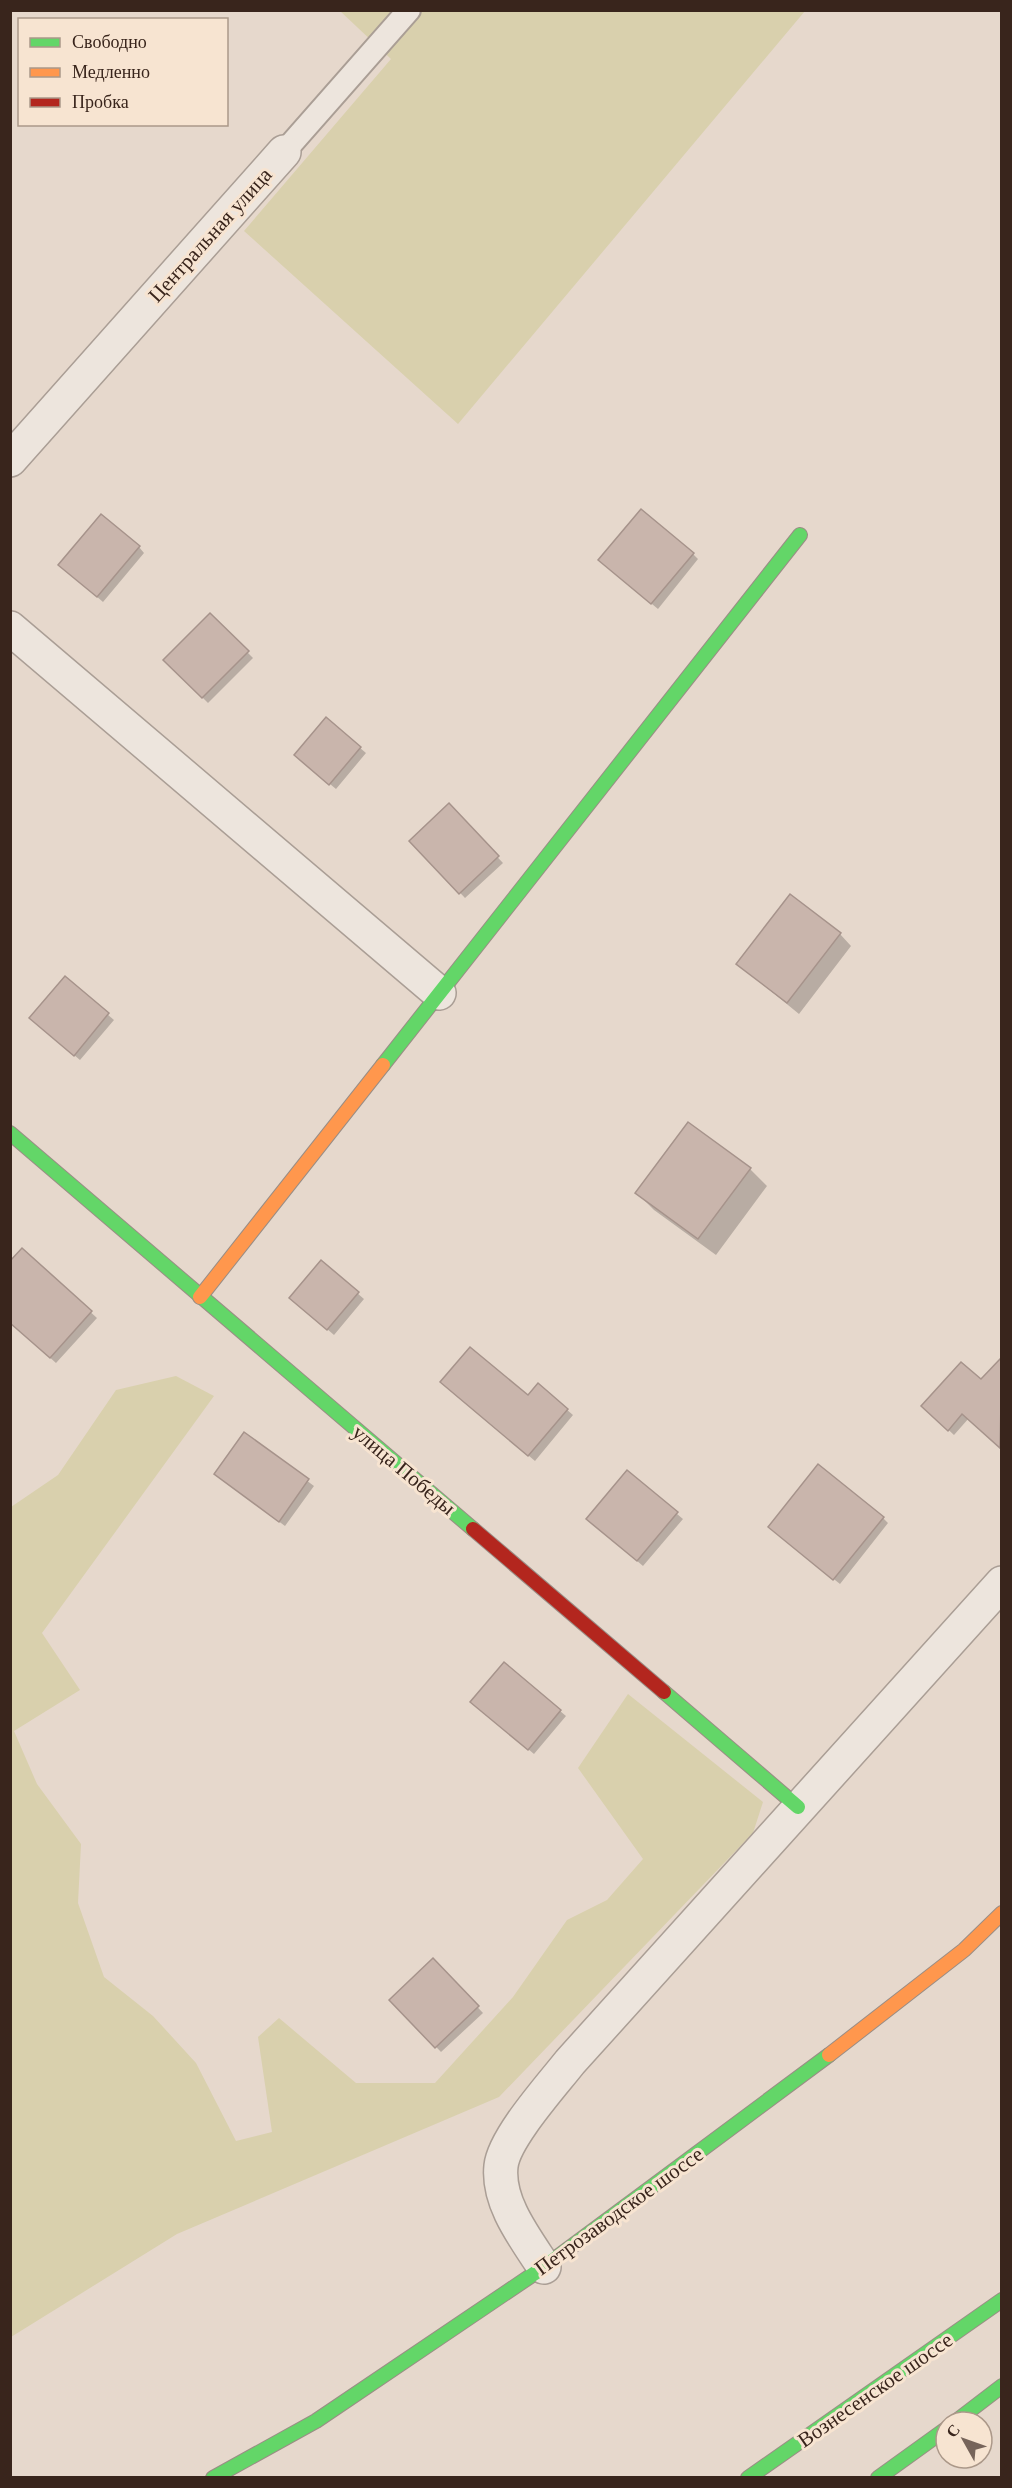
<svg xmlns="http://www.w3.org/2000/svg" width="1012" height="2488" viewBox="0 0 1012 2488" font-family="'Times New Roman',serif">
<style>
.green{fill:#d9d0ad}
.shadow{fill:#0003}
.building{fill:#c9b5ac;stroke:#a6938b;stroke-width:1.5}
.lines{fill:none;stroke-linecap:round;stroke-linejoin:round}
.lane-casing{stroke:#aa9e95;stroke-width:26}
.street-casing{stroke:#aa9e95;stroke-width:36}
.fast-casing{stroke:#9a8d85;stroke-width:16}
.slow-casing{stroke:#9a8d85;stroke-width:16}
.jam-casing{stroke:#9a8d85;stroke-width:16}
.lane{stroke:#ede5dd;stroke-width:22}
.street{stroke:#ede5dd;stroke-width:33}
.fast{stroke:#63d668;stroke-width:14}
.slow{stroke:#ff974d;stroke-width:14}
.jam{stroke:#b3261e;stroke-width:14}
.labels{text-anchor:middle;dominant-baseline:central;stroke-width:6;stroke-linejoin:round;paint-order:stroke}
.street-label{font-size:21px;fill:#39251c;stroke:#f7e4d1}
</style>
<rect width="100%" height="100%" fill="#e6d8cc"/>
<!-- green -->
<path class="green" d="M340 11H805L458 424 244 231 391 59Z
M176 1376 214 1396 42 1633 80 1690 14 1731 37 1784 81 1844 78 1903 104 1977 153 2016 196 2063 236 2141 272 2132 258 2037 279 2018 356 2083H435L513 1997 567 1920 607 1900 643 1859 578 1768 628 1694 763 1802 753 1833 499 2097 177 2234 11 2337V1507L58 1475 116 1390Z"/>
<!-- shadow -->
<path class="shadow" d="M139 547 144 553 103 602 66 570Z
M693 554 698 559 658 609 605 565Z
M210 615 253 658 208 703 165 660Z
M326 719 366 753 336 789 301 760Z
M449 806 503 863 465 898 411 841Z
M840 934 851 946 799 1014 738 964Z
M65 978 114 1020 80 1060 36 1023Z
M750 1169 767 1186 716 1255 654 1210 637 1193Z
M22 1250 97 1318 56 1363 10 1322Z
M321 1262 364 1299 334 1335 297 1303Z
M1002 1359V1448L969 1418 954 1435 923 1406 981 1382Z
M538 1385 573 1415 535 1461 448 1388 528 1397Z
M244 1434 314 1486 285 1526 215 1474Z
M627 1472 683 1519 643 1566 594 1524Z
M883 1518 888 1523 840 1584 775 1532Z
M504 1664 566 1716 534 1754 478 1707Z
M433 1960 483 2013 441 2052 391 2000Z"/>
<!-- building -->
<path class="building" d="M641 509 694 553 651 604 598 560Z
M101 514 140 546 97 597 58 565Z
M210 613 249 651 202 698 163 660Z
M326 717 361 747 329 785 294 755Z
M449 803 499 856 459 894 409 841Z
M790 894 841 933 787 1003 736 964Z
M65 976 109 1013 74 1056 29 1018Z
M688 1122 751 1168 698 1239 635 1193Z
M22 1248 92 1311 50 1358 10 1323V1261Z
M321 1260 359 1292 327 1330 289 1298Z
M470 1347 528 1395 538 1383 568 1409 528 1456 440 1382Z
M1002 1357 1000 1448 962 1414 948 1431 921 1406 961 1362 981 1379Z
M244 1432 309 1479 279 1522 214 1474Z
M818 1464 884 1517 833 1580 768 1527Z
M627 1470 678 1512 637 1561 586 1519Z
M504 1662 561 1710 528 1750 470 1702Z
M433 1958 479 2006 435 2048 389 2000Z"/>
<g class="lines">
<!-- lane casing -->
<g class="lane-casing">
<path id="lane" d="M284 152 409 10"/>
</g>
<!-- street casing -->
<g class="street-casing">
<path id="street" d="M10 460 284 152
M10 628 439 993
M544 2267C525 2238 497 2202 501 2166 504 2138 552 2085 570 2062L1002 1583"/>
</g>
<!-- fast casing -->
<g class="fast-casing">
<path id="fast" d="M383 1065 800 535
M10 1133 473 1529
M664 1692 798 1807
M955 2422 1002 2386
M213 2478 316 2421 544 2267 829 2055
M748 2478 1002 2300
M878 2478 946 2429"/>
</g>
<!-- slow casing -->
<g class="slow-casing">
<path id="slow" d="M200 1297 383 1065
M829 2055 964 1950 1002 1913"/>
</g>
<!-- jam casing -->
<g class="jam-casing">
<path id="jam" d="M473 1529 664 1692"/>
</g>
<!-- lane -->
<use href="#lane" class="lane"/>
<!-- street -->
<use href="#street" class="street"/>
<!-- fast -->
<use href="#fast" class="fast"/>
<!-- slow -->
<use href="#slow" class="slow"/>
<!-- jam -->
<use href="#jam" class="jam"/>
</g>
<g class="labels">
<!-- street labels -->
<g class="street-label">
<text transform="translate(210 235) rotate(-48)">Центральная улица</text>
<text transform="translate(404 1470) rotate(40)">улица Победы</text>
<text transform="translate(619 2211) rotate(-36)">Петрозаводское шоссе</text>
<text transform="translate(875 2390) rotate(-35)">Вознесенское шоссе</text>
</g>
</g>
<!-- border -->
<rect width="1012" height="2488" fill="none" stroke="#39251c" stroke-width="24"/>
<!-- legend -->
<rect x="18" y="18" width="210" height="108" fill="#f7e4d1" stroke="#ab9889" stroke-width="1.5"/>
<rect x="30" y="38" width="30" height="9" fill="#63d668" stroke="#ab9889" stroke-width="1.5"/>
<text x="72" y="48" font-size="18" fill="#39251c">Свободно</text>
<rect x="30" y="68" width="30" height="9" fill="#ff974d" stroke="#ab9889" stroke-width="1.5"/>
<text x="72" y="78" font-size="18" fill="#39251c">Медленно</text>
<rect x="30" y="98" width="30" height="9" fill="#b3261e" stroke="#ab9889" stroke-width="1.5"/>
<text x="72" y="108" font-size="18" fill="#39251c">Пробка</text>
<!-- north arrow -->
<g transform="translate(964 2440) rotate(310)"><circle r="28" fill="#f7e4d1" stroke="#ab9889" stroke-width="1.5"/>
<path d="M0-4.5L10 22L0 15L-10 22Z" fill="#76645a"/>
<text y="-9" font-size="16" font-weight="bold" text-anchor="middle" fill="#39251c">С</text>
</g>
</svg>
